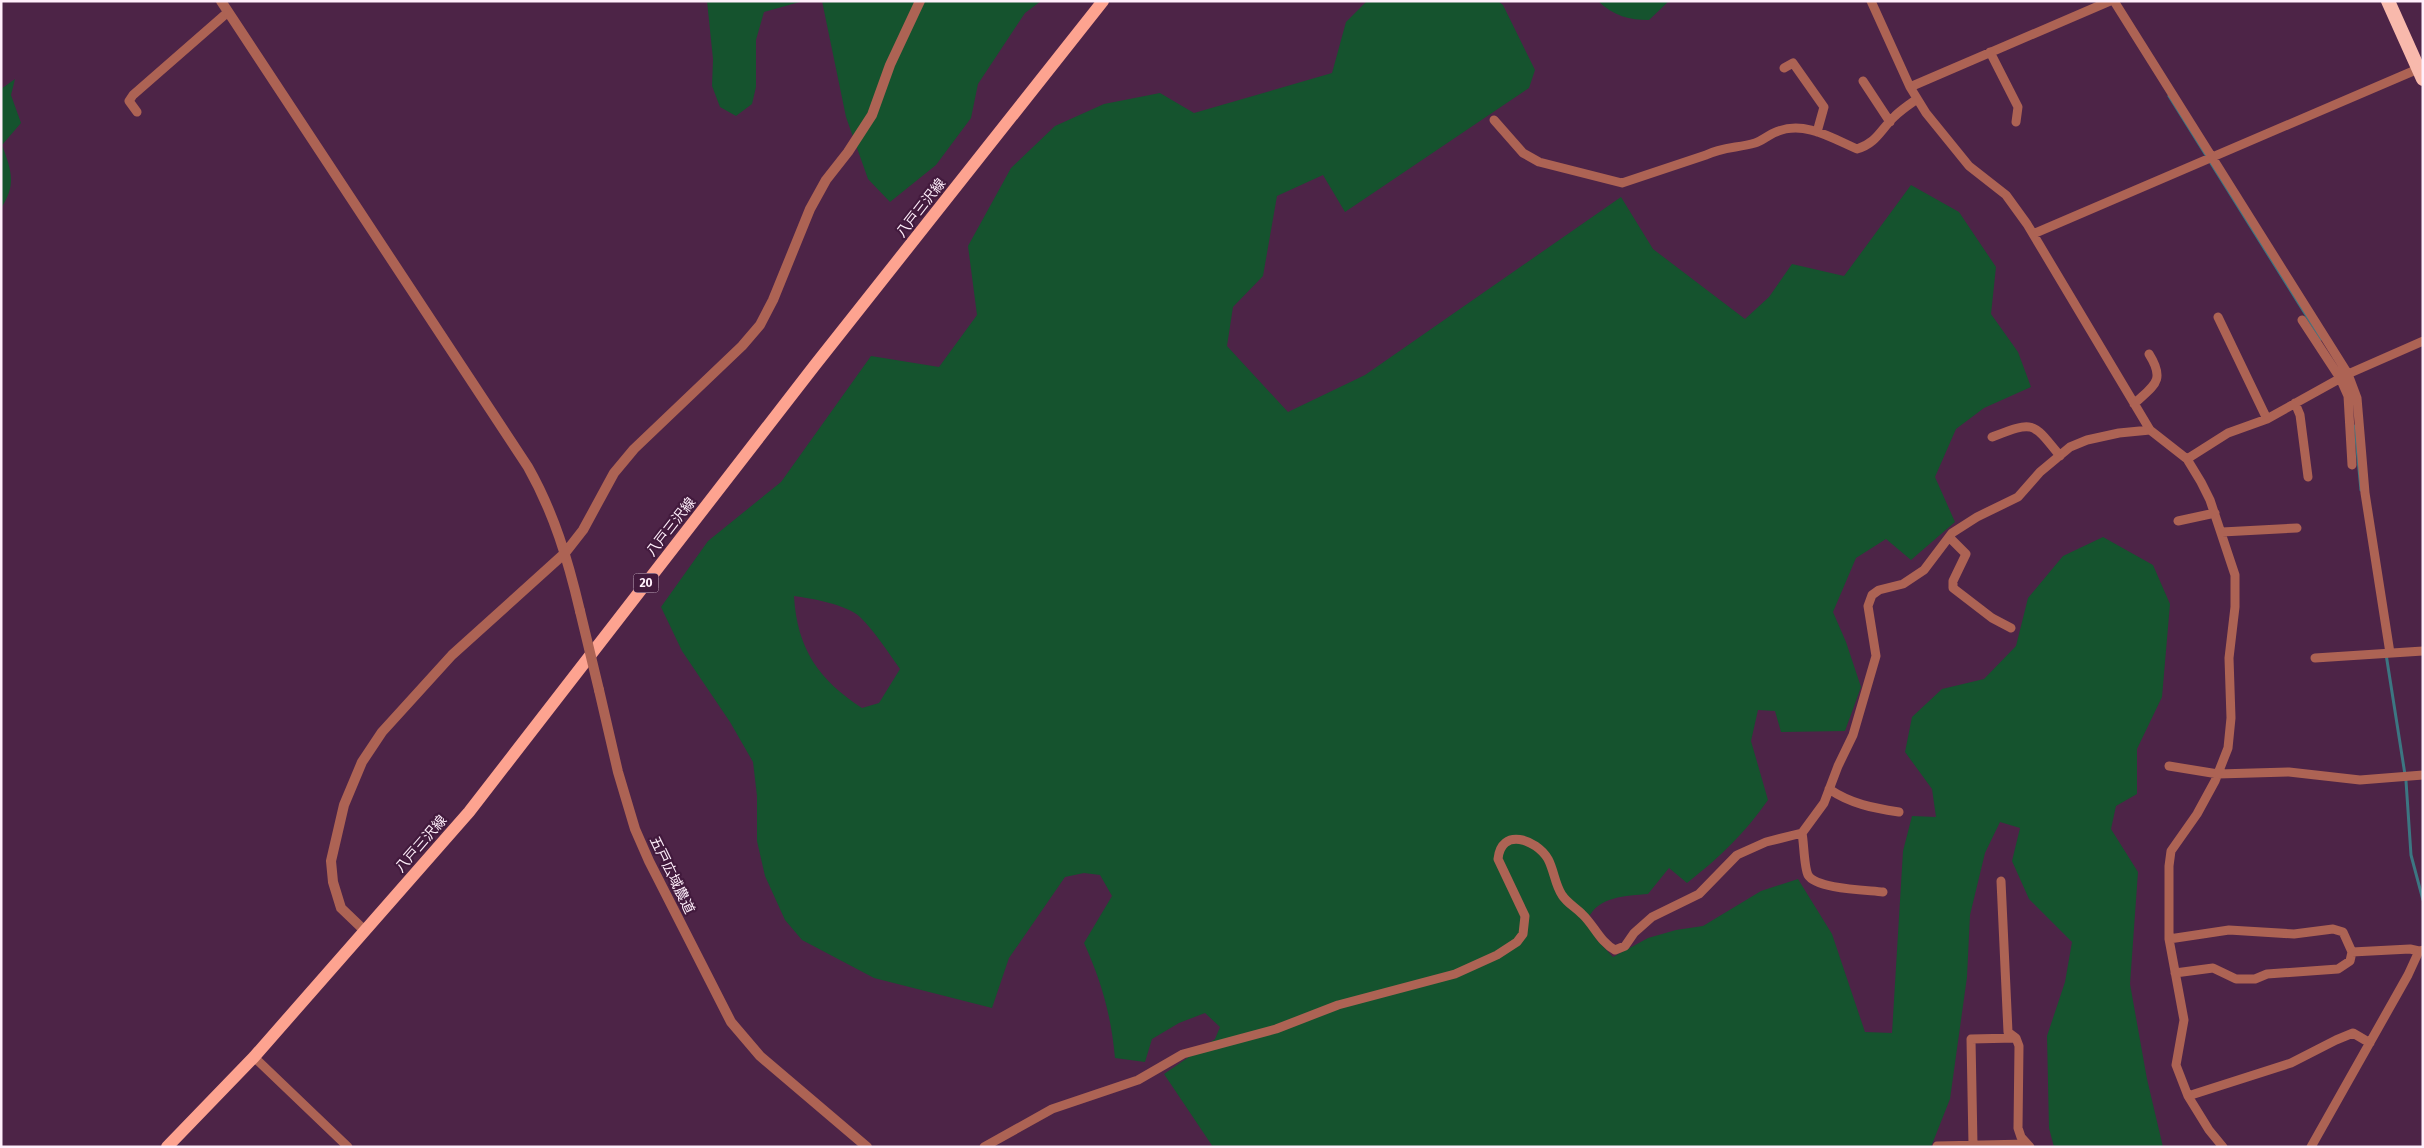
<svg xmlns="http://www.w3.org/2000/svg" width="2424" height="1148" viewBox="0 0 2424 1148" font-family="'Fira Sans','Noto Sans JP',sans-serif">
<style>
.green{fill:#15532e;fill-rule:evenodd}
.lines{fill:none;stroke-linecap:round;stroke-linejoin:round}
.stream{stroke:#3c7682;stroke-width:3}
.minor{stroke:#ad6354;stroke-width:9}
.tertiary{stroke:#ad6354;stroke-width:10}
.primary{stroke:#fda390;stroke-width:12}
.trunk{stroke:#f8b9ac;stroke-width:14}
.tertiary-bridge{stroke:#ad6354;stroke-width:10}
.labels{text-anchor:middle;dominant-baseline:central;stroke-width:4.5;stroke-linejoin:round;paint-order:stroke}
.shield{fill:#421a3d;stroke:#c6afc2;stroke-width:1}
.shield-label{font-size:12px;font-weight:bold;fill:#ffeffb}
.street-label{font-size:14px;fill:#ffeffb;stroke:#421a3d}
</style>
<rect width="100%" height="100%" fill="#4d2447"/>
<!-- green -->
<path class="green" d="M707 1H803L764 12 756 40V87L752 104 736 116 720 107 712 86 713 59Z
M822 1H1041L1025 13 978 84 971 118 936 165 890 202 868 179 846 117Z
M1367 1H1498L1503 5 1535 70 1529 88 1345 212 1323 175 1277 196 1263 276 1233 307 1227 346 1288 412 1365 375 1621 197 1653 249 1745 319 1769 297 1792 264 1844 276 1911 185 1959 212 1996 267 1991 314 2018 352 2031 387 1984 408 1956 429 1935 477 1955 522 1911 560 1886 539 1856 558 1833 612 1846 642 1861 687 1845 731 1781 732 1775 711 1758 710 1751 741 1768 800C1745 833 1719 858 1687 883L1669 868 1648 894C1626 896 1598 896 1588 919L1596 939 1613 957 1648 938 1676 930 1703 926 1761 891 1798 879 1832 934 1865 1032 1892 1033 1903 851 1912 816 1936 817 1932 789 1905 752 1912 717 1942 689 1984 679 2016 646 2028 598 2063 556 2103 537 2153 565 2170 604 2162 697 2137 749V794L2116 806 2111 829 2138 872 2130 984 2147 1079 2163 1147H2054L2049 1128 2047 1036 2065 982 2072 942 2029 899 2012 861 2020 828 2000 822 1985 853 1970 915 1967 977 1950 1099 1931 1147H1213L1164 1074 1215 1039 1220 1027 1205 1013 1179 1023 1152 1039 1145 1062 1115 1058C1111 1015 1102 983 1084 943L1112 896 1100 875 1084 873 1065 877 1009 958 992 1008 874 978 802 940 785 920 765 876 757 841V796L753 762 730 722 682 651 661 607 708 541 781 482 871 356 939 367 977 315 968 246 1011 168 1055 126 1104 104 1160 93 1194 113 1332 73 1346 22ZM794 596C810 598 848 605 860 617 875 632 888 652 900 669L879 703 862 708C819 680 797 649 794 596Z
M1598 1H1669L1649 20C1630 20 1613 16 1598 1Z
M15 79 11 95 21 123 2 145C11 169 17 185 1 208V89Z"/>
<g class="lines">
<!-- stream -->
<path class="stream" d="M2169 96 2321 339
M2355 426 2361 490
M2386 654 2406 781 2411 855 2423 900"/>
<!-- minor -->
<path class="minor" d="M1871 1 1910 87 1926 113 1969 166 2006 195 2027 224 2150 430 2187 459 2201 482 2210 500 2235 575V607L2229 658 2231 718 2228 748 2215 781 2197 814 2171 851 2169 866V939L2184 1020 2176 1065 2188 1096 2209 1130 2223 1147
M2114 1 2348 374 2357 398 2365 493 2390 653
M1990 52 2018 107 2016 122
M1784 68 1793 63 1824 107 1817 132
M1863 81 1890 122
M1910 87 2110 1
M137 112 129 101 133 95 228 12
M1494 120 1523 153 1539 162 1622 183 1706 155C1722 147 1738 148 1755 143 1762 141 1768 135 1776 132 1804 120 1832 138 1857 149 1877 143 1881 129 1895 116 1901 110 1910 104 1917 99
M2033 234 2418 69
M2218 317 2267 419
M2302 320 2340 378 2348 396 2352 465
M2295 403 2300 415 2308 477
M2134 404C2154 385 2166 381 2149 354
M1992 437C2034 421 2032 421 2060 456
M2187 459 2228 433 2267 419 2348 374 2423 341
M2178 521 2215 513
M2222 532 2297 528
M1949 537 1966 554 1953 581V588L1992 618 2011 628
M2315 658 2423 651
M2169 766 2218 774 2289 772 2360 780 2423 775
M1829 789C1851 804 1873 808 1899 812
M1802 833C1804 843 1804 867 1808 875 1816 889 1867 890 1883 892
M2001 881 2008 1032 2016 1038 2019 1046 2018 1128 2021 1137 2030 1147
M2169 939 2229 930 2294 934 2333 929 2343 932 2352 952 2410 949 2419 951
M2175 973 2213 968 2236 979H2255L2267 974 2338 969 2350 961 2352 952
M254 1057 348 1147
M2188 1096 2291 1063 2336 1040 2353 1033 2370 1043
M1973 1145 1971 1039 2015 1038
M1937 1146 2027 1144
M984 1147 1052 1109 1138 1080 1183 1054 1276 1029 1338 1005 1455 974 1497 955 1517 942 1523 934 1525 916 1498 859C1501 827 1536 839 1548 859 1554 870 1555 885 1562 895 1567 903 1575 907 1582 914 1594 925 1600 942 1615 950L1625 946 1634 933 1652 917 1699 894 1737 855 1766 842 1802 833 1824 803 1838 766 1853 735 1876 656 1868 606 1872 595 1879 590 1903 584 1924 570 1952 533 1977 517 2018 497 2040 472 2070 447 2087 440 2119 433 2150 430
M2311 1147 2408 975 2419 951 2423 950"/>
<!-- tertiary -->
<path class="tertiary" d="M221 1 528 467C554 513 568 560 580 611
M599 690 618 772 635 829 649 861 731 1022 760 1056 867 1147
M365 931 341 908 333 882 331 861 344 805 362 762 382 732 452 655 565 553 583 530 614 473 634 449 742 346 760 325 773 300 810 209 826 180 848 152 872 115 890 65 920 1"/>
<!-- primary -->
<path class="primary" d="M167 1147 254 1057 469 812 815 365 1103 1"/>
<!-- trunk -->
<path class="trunk" d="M2388 1 2423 79"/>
<!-- tertiary-bridge -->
<path class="tertiary-bridge" d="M580 611 599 690"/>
</g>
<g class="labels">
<!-- shield labels -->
<rect class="shield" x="633.5" y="573.5" width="25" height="19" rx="4"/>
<g class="shield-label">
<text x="646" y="583">20</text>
</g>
<!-- street labels -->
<g class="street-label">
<text transform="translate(921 208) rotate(-52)">八戸三沢線</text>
<text transform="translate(671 527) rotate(-52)">八戸三沢線</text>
<text transform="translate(421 844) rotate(-49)">八戸三沢線</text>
<text transform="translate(672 875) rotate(64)">五戸広域農道</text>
</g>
</g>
<!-- border -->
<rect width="2424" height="1148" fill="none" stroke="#ffeffb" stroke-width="5"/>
</svg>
